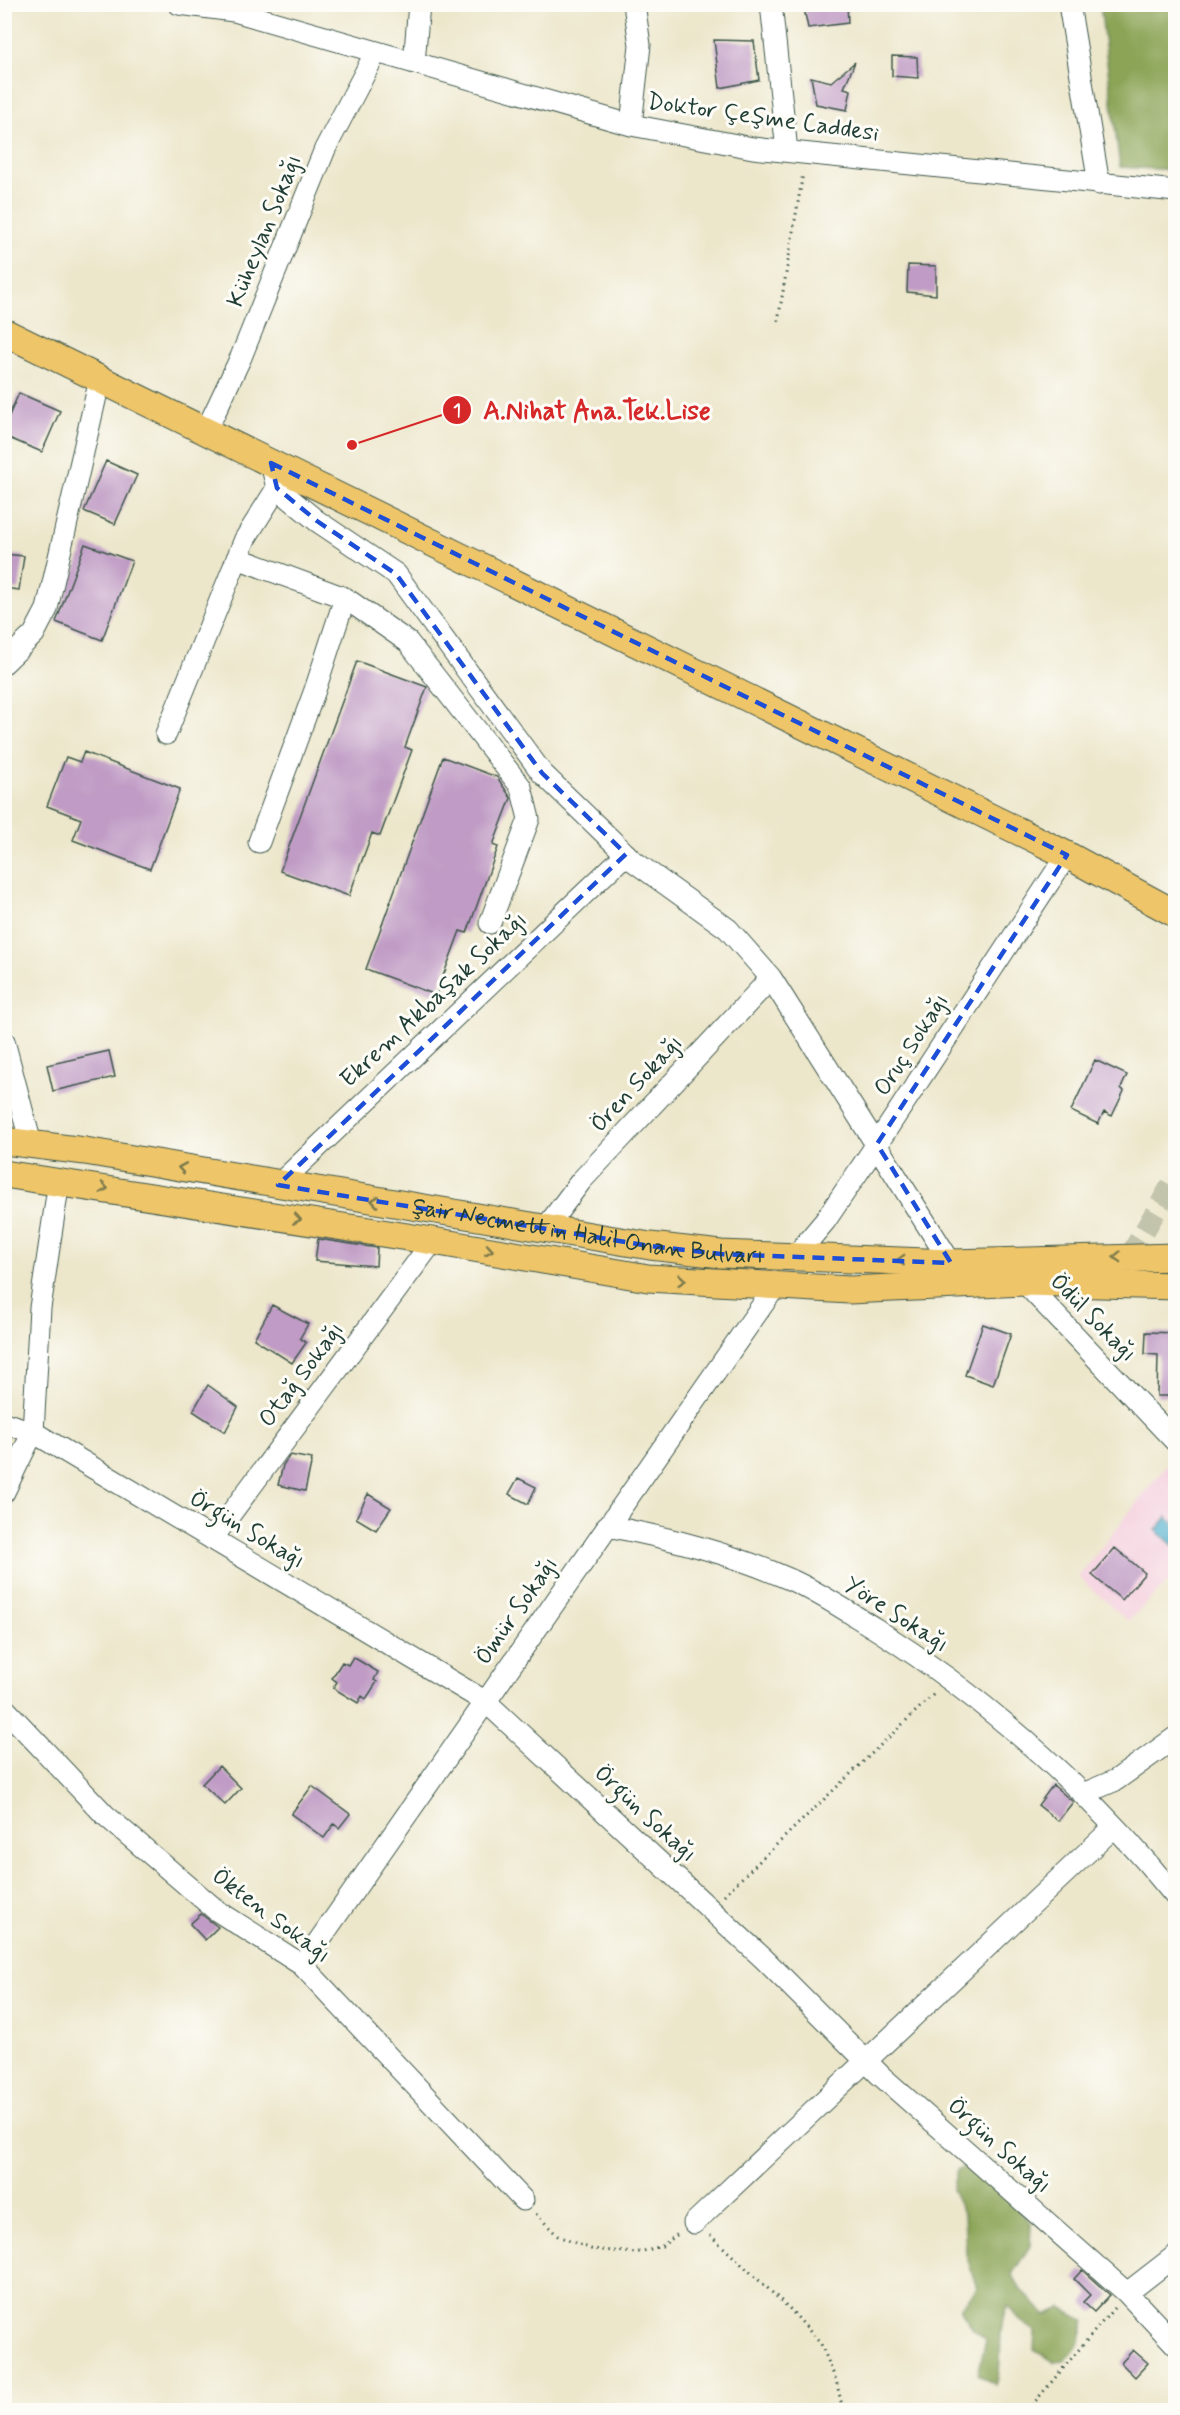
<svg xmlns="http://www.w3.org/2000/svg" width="1180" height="2415" viewBox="0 0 1180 2415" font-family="Mynerve,sans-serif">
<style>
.built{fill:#f4cfde}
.forest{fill:#8ba456;stroke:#557045;stroke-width:1.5}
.water{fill:#4eaecd;stroke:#367680;stroke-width:1.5}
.building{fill:#c09bc5}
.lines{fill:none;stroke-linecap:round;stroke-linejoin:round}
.minor-tunnel{stroke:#c3c4ac;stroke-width:21;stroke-dasharray:21 10;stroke-linecap:butt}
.minor-casing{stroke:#3e564a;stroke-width:23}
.major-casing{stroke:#3e564a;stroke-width:29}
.path{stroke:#3e564a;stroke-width:3;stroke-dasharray:1.5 4.5;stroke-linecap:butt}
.minor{stroke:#fff;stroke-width:21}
.major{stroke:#eec569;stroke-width:27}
.oneway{stroke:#7c7a4c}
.marked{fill:none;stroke:#1d4ed8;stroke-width:4.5;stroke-dasharray:12 8;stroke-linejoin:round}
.labels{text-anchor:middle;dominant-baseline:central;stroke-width:6;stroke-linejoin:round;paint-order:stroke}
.street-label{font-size:24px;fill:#1f3d34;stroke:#fdfcf7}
.leader{fill:none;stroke:#d62828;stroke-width:2}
.callout-dot{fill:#d62828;stroke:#fdfcf7;stroke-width:2}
.mark-label{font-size:18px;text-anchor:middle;font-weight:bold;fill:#fff}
.callout-label{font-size:26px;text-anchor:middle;font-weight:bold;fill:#d62828;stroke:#fdfcf7;stroke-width:6;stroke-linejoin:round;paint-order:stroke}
</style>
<rect width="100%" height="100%" fill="#fdfcf7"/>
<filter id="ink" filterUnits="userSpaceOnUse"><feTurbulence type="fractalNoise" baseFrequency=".0167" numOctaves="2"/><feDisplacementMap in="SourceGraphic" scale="12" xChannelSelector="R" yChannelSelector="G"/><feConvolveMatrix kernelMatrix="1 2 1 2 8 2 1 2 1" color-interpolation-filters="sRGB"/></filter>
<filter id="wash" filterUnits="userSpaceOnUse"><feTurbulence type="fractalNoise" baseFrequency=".008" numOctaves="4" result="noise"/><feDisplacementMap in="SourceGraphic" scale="24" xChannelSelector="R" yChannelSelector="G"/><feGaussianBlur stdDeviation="1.35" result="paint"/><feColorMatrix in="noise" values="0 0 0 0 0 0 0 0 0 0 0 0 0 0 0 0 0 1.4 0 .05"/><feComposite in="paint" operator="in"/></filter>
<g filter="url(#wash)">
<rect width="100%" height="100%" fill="#ece6ca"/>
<!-- built -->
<path class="built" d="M1173 1457 1176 1459 1175 1575 1128 1621 1078 1577Z"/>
<!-- forest -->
<path class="forest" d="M1100 5H1175V170L1120 167Z
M971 2162 1031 2223 1030 2246 1012 2274 1022 2291 1046 2315 1061 2308 1085 2321 1078 2345 1065 2361 1055 2362 1034 2350 1035 2331 1019 2320 1008 2306C995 2329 1005 2360 996 2385L978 2375 986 2339 973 2329 960 2309 977 2288 966 2254 964 2215 952 2190 957 2170Z"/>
<!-- water -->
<path class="water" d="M1167 1517 1175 1524V1547L1156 1530Z"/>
<g id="blocks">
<!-- building -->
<path class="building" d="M803 4H847L848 23 808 28Z
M714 40 754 41 759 80 720 88Z
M892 56 917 57 918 78 892 76Z
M855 62 844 88 851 90 847 110 816 104 811 77 831 82Z
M908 265 936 266V295L907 292Z
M19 393 60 411 42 452 4 436V427Z
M106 461 137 475 115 524 84 511Z
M85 544 132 561 102 640 56 622Z
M4 554 24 556 19 590 4 588Z
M357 661 427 687 405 747 412 750 380 836 372 833 349 896 280 871Z
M84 752 180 789 150 869 73 840 81 819 47 806 66 757 80 762Z
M443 757 497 777 511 798 493 845 498 847 467 933 460 931 436 995 366 969Z
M109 1051 115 1077 53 1091 47 1065Z
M1095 1060 1127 1075 1121 1088 1124 1091 1112 1116 1104 1112 1098 1124 1071 1111Z
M318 1239 377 1248 376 1266 315 1261Z
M272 1305 308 1324 300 1338 306 1343 292 1363 254 1339Z
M983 1324 1011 1334 993 1385 965 1375Z
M1146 1332 1176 1333V1396H1157L1158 1355 1145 1354Z
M208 1385 238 1407 225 1432 193 1411Z
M290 1455 312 1459 305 1491 278 1485 283 1465Z
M518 1478 536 1487 528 1504 509 1494Z
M368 1494 391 1508 376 1530 356 1518Z
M1115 1548 1145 1573 1122 1600 1092 1575Z
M353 1657 378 1672 374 1680 377 1682 366 1699 362 1696 358 1703 333 1688 337 1682 332 1678 342 1662 348 1665Z
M219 1766 241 1788 225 1805 202 1784Z
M1053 1785 1073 1802 1058 1821 1038 1805Z
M312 1786 350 1814 339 1828 334 1824 324 1838 291 1814Z
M201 1914 218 1927 205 1940 190 1924Z
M1082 2270 1110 2295 1094 2312 1083 2302 1090 2295 1074 2279Z
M1133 2350 1148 2363 1135 2377 1121 2363Z"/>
</g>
</g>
<g filter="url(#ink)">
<use href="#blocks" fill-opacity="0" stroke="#3e564a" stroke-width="1.5"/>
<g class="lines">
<!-- minor-tunnel -->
<path class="minor-tunnel" d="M1129 1257 1176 1177"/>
<!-- minor casing -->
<g class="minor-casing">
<path id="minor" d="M179 4 234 11 631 125 753 148 1176 191
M771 4 787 151
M1069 4 1099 184
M414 63 419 4
M631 125 640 45 634 4
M206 431 241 357 325 149 376 52
M271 463 277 488 317 521 396 574 542 773 632 860 728 929 771 978 951 1263
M237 558 345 598 408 642 521 787 529 819 490 923
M4 663 34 634 47 609 100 379
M166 734 245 539 277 488
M259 842 315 690 345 598
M4 1041 31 1144
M278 1185 626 854
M545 1229 581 1181 771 978
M794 1258 825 1221 877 1144 1067 855
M1024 1282 1176 1442
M4 1423 33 1432 486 1702 764 1959 880 2075 1127 2293 1176 2345
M4 1492 33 1432 40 1308 59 1181
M607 1526C670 1538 730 1553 789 1579 819 1592 848 1612 876 1629 989 1701 1092 1793 1176 1897
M212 1539 433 1241
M4 1708 105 1815 216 1910 302 1965 523 2200
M1083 1794 1116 1780 1176 1737
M302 1965 775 1287
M694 2223 1113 1828
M1127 2293 1176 2255"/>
</g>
<!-- major casing -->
<g class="major-casing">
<g id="major">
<path d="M4 332 1067 855 1176 914"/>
<path id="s1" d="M4 1141 85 1151 650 1246 721 1254 951 1263 1176 1257"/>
<path d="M4 1174 433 1241 648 1278 849 1290 1024 1282 1176 1286"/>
</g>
</g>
<!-- path -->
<path class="path" d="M778 321 803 173
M724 1895 936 1692
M536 2214 558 2236 591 2249 636 2253 662 2246 678 2234
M710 2235 790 2309 821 2344 836 2380 843 2410
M1028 2410 1114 2308"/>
<!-- minor -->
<use href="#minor" class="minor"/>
<!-- major -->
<use href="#major" class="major"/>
</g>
<!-- one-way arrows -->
<defs><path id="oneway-chevron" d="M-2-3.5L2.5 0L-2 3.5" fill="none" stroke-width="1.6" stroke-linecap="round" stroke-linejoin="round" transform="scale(1.5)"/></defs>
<g class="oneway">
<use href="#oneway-chevron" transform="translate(182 1168) rotate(-170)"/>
<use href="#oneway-chevron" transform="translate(104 1188) rotate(9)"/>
<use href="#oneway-chevron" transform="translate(375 1201) rotate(-171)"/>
<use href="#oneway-chevron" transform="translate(297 1219) rotate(9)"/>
<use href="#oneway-chevron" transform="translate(489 1250) rotate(10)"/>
<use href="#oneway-chevron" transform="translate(1117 1257) rotate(178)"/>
<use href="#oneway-chevron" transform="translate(901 1260) rotate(-178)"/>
<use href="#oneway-chevron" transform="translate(682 1280) rotate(5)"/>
</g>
</g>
<!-- marked area -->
<path class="marked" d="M271 463 1067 855 877 1144 951 1263 721 1254 650 1246 278 1185 626 854 542 773 396 574 317 521 277 488Z"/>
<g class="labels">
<!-- street labels -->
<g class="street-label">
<text transform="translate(763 118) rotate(8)">Doktor Çeşme Caddesi</text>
<text transform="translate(265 231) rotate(-68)">Küheylan Sokağı</text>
<text transform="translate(434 1000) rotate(-43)">Ekrem Akbaşak Sokağı</text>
<text transform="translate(912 1045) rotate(-57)">Oruç Sokağı</text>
<text transform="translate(637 1084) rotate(-47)">Ören Sokağı</text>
<text stroke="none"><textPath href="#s1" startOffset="591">Şair Necmettin Halil Onan Bulvarı</textPath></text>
<text transform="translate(1093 1318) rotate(46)">Ödül Sokağı</text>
<text transform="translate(302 1375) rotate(-53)">Otağ Sokağı</text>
<text transform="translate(247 1530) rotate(31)">Örgün Sokağı</text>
<text transform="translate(517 1611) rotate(-55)">Ömür Sokağı</text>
<text transform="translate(896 1615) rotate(33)">Yöre Sokağı</text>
<text transform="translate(645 1814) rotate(43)">Örgün Sokağı</text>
<text transform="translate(271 1916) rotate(37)">Ökten Sokağı</text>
<text transform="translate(999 2146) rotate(42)">Örgün Sokağı</text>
</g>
</g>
<!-- callouts -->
<path class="leader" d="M352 445L457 410"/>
<g class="callout-dot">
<circle cx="352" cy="445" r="6"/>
<circle cx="457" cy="410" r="15"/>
</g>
<g class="mark-label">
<text x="457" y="416">1</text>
</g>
<g class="callout-label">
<text x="597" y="419">A.Nihat Ana.Tek.Lise</text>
</g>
<!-- margin -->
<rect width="1180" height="2415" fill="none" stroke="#fdfcf7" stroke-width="24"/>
</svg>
